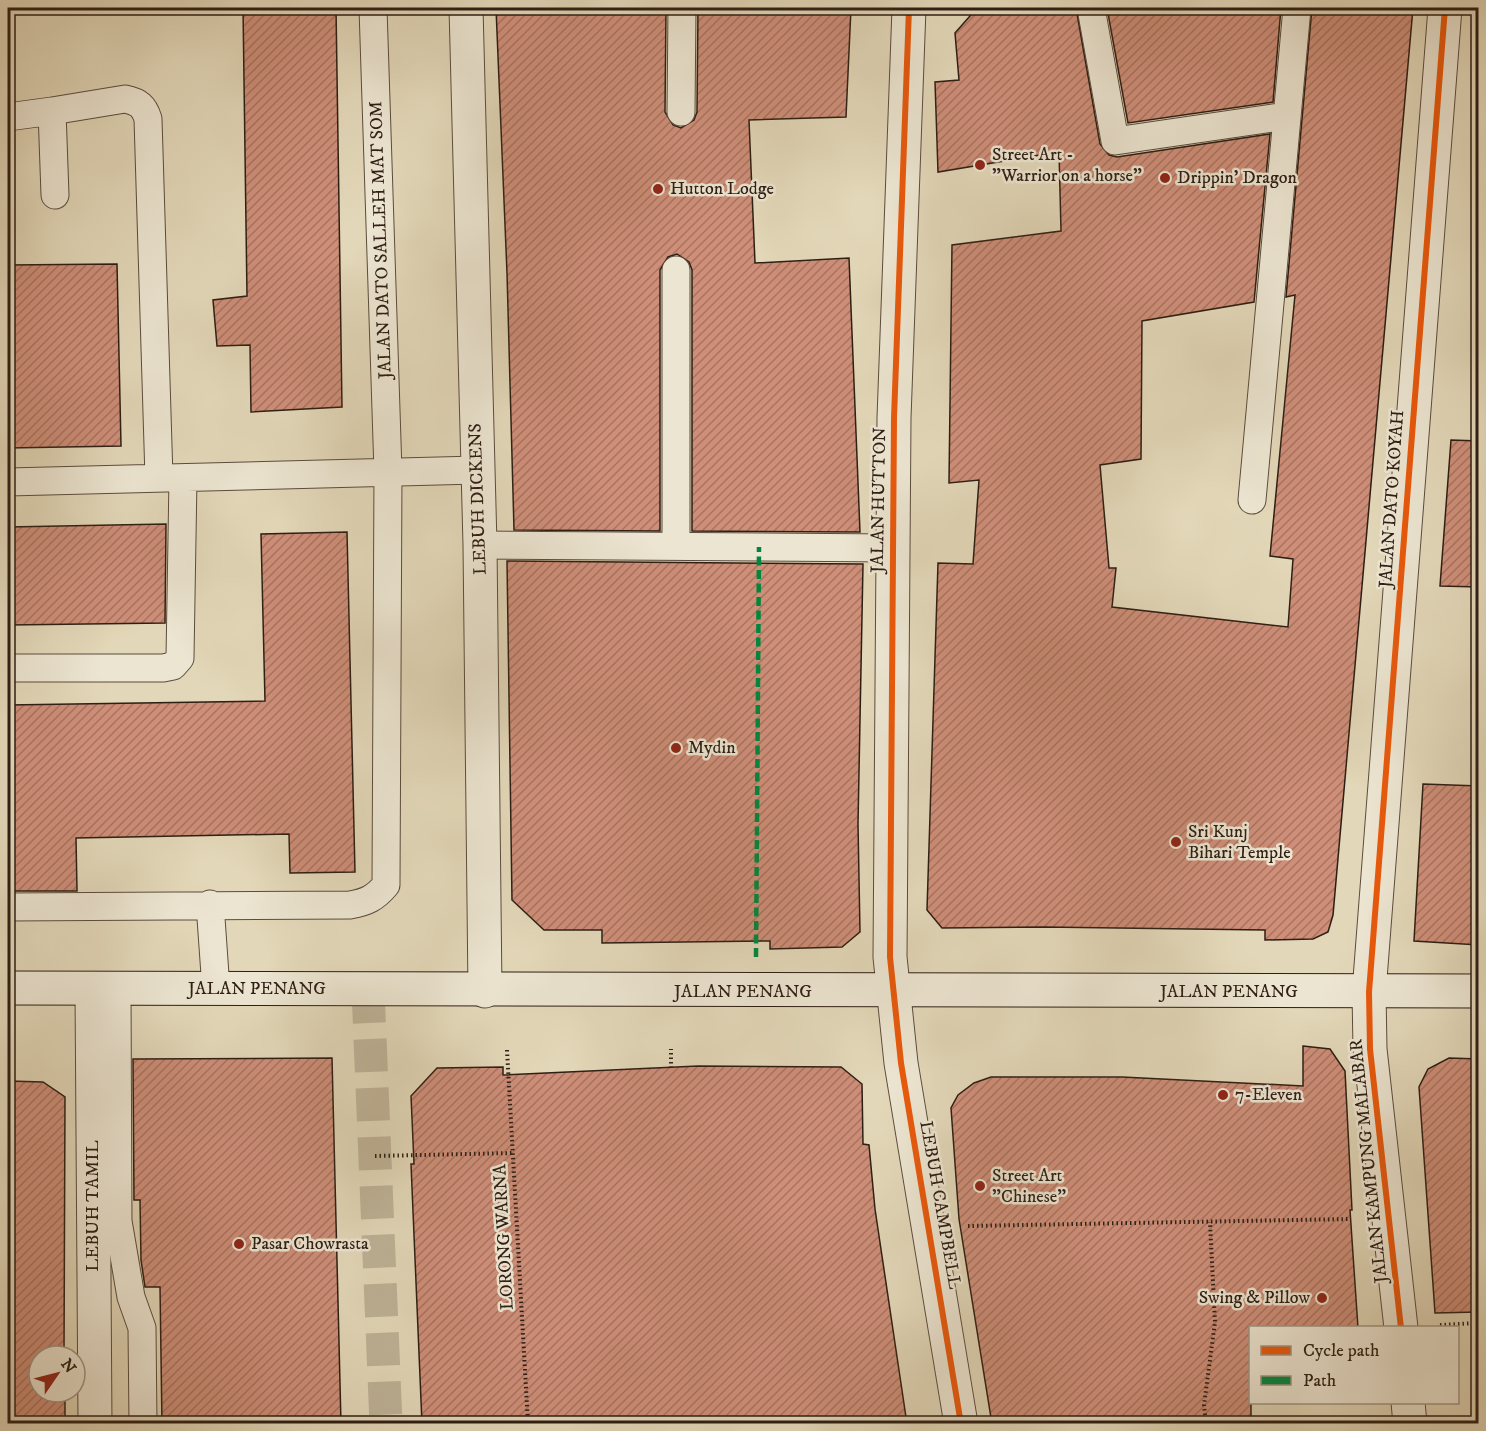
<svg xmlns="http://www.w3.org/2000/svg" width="1486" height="1431" viewBox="0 0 1486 1431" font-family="'IM FELL DW Pica',serif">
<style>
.building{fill:url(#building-hatch);stroke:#2e1e14;stroke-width:1.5}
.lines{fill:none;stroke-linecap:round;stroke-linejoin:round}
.minor-tunnel{stroke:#beb297;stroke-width:33;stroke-dasharray:33 16;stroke-linecap:butt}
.service-casing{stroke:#5b4c3d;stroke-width:29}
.minor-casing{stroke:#5b4c3d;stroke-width:35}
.tertiary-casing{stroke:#5b4c3d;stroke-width:35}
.secondary-casing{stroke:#2e1e14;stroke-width:35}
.path{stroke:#2e1e14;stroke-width:4;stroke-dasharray:1.5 3;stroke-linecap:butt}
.service{stroke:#ece5d1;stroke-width:27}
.minor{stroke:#ece5d1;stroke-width:33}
.tertiary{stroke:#ece5d1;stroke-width:33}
.secondary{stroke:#ece5d1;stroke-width:33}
.quiet{stroke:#00873e;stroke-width:4.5;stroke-dasharray:9 4.5;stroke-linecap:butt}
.cycleway-casing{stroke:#ece5d1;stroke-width:10}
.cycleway{stroke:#e8590c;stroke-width:6}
.poi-dot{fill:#8f2418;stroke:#ece5d1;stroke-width:2}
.labels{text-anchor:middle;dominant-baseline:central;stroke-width:5;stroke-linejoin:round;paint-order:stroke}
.poi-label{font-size:18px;fill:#2e1e14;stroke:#ece5d1;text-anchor:start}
.street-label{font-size:18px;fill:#2e1e14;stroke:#ece5d1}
</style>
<defs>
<pattern id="building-hatch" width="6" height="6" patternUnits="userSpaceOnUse" patternTransform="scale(1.5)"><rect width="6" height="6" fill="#ce8e78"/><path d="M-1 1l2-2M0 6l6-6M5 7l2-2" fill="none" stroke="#a87361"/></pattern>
</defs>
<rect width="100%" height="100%" fill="#e2d7b8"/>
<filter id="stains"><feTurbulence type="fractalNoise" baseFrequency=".00333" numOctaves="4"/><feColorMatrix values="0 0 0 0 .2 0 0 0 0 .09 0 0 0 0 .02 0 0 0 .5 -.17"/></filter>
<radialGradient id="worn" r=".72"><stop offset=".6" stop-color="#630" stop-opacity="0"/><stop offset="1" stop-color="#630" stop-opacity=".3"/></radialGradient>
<!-- building -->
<path class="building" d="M243 8H336L342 407 251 412 250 345 217 346 213 300 247 296Z
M496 8H666L665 112 673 125 681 128 694 120 697 112 698 8H851L846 117 749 120 755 263 849 258 860 532 692 531V270L689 262 677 254 668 257 660 270V531L514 530 507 273Z
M977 8H1076L1100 144 1109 155 1117 157 1270 134 1254 302 1142 321 1141 459 1100 465 1109 568H1116L1112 607 1288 627 1293 559 1270 556 1295 295 1286 297 1312 8H1413L1333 915 1328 932 1313 939 1265 940V930L1043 927 942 928 927 910 938 563 973 564 979 480 949 483 952 245 1061 231 1059 152 938 172 935 82 959 80 955 33Z
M1107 8H1281L1273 102 1128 123Z
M117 264 121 446 8 448V265Z
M1451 440 1479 441V587L1440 586Z
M166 524 165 623 8 625V527Z
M347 532 355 872 290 873 289 834 76 838 77 891H8V705L265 701 261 534Z
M507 561 863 564 858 824 860 932 842 947 770 949V941L602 943V930H544L512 900Z
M1423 784 1479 786V945L1414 941Z
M1303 1046 1330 1049 1345 1071 1352 1210H1350L1358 1328H1251V1424H992L959 1219 951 1108 958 1095 974 1083 991 1077H1122L1303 1086Z
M332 1058 341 1424H162L160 1287H145L141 1260 140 1200H134L133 1059Z
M1449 1058 1479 1059V1312L1435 1313 1419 1087 1428 1069Z
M698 1066 841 1067 862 1084 863 1144 869 1145 875 1209 907 1424H422L411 1164H414L411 1096 437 1068 503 1067V1075Z
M8 1081 43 1082 65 1097 64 1356H39V1392H65V1424H8Z"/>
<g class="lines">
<!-- minor-tunnel -->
<path class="minor-tunnel" d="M368 990 386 1424"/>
<!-- service casing -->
<g class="service-casing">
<path id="service" d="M1091 8 1115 141 1286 116
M681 112 682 8
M8 117 52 111
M55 195 52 111 125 99C139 102 144 106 148 119L159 478
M676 270V546
M8 482 477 470
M1252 500 1297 8
M480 545 893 548
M8 668H163L173 666 180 658 183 478
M210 904 216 989
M8 907 350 905C367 902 375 898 386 885L388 472 373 8
M117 989 118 1221 131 1297 142 1328 143 1424"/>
</g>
<!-- minor casing -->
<g class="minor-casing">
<path id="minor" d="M466 8 480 545 485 991
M92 989 95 1424
M1401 1328 1370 1049 1369 992 1445 8
M1408 1402 1410 1424"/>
</g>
<!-- tertiary casing -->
<g class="tertiary-casing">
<path id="tertiary" d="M909 8 894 418 890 957 901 1063 961 1424"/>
</g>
<!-- secondary casing -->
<g class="secondary-casing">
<path id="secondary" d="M8 988 1478 991"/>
</g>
<!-- path -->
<path class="path" d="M507 1050 528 1424
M671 1068V1049
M375 1156 513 1153
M968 1226 1350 1219
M1440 1325 1478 1323
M1206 1424 1204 1405 1215 1322 1210 1222"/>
<!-- service -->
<use href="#service" class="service"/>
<!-- minor -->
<use href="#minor" class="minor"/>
<!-- tertiary -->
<use href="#tertiary" class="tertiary"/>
<!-- secondary -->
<use href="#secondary" class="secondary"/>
<!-- quiet -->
<path class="quiet" d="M756 957 759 547"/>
<!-- cycleway casing -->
<g class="cycleway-casing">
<path id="cycleway" d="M909 8 894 418 890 957 901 1063 961 1424
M1401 1328 1370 1049 1369 992 1445 8"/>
</g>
<!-- cycleway -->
<use href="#cycleway" class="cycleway"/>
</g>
<!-- markers -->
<g class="poi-dot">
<circle cx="980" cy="165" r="6"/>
<circle cx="1165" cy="178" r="6"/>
<circle cx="658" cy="189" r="6"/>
<circle cx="676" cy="748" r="6"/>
<circle cx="1176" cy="842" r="6"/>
<circle cx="1223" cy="1095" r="6"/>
<circle cx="980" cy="1186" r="6"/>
<circle cx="239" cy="1244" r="6"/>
<circle cx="1322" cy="1298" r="6"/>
</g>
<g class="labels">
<!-- poi labels -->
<g class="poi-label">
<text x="992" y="155">Street Art -<tspan x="992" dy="21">"Warrior on a horse"</tspan></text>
<text x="1177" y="178">Drippin' Dragon</text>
<text x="670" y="189">Hutton Lodge</text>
<text x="688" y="748">Mydin</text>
<text x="1188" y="832">Sri Kunj<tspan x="1188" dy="21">Bihari Temple</tspan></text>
<text x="1235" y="1095">7-Eleven</text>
<text x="992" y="1176">Street Art<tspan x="992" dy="21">"Chinese"</tspan></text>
<text x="251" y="1244">Pasar Chowrasta</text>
<text x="1310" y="1298" text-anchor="end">Swing &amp; Pillow</text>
</g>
<!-- street labels -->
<g class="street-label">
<text transform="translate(381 240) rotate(-92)">JALAN DATO SALLEH MAT SOM</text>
<text transform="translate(478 499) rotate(-92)">LEBUH DICKENS</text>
<text transform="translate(1392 499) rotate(-86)">JALAN DATO KOYAH</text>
<text transform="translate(879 500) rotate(-89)">JALAN HUTTON</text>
<text x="257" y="989">JALAN PENANG</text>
<text x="743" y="992">JALAN PENANG</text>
<text x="1229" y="992">JALAN PENANG</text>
<text transform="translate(1369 1161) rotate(-96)">JALAN KAMPUNG MALABAR</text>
<text transform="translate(940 1205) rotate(80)">LEBUH CAMPBELL</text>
<text transform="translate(93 1206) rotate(-90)">LEBUH TAMIL</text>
<text transform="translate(504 1237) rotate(-93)">LORONG WARNA</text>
</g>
</g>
<!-- margin -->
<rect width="1486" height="1431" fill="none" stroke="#e2d7b8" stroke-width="30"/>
<rect x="9" y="9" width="1468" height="1413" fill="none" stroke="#2e1e14" stroke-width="3"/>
<rect x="15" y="15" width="1456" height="1401" fill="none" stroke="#2e1e14" stroke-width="1.5"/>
<!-- legend -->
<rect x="1249" y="1326" width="210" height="78" fill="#ece5d1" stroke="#a09585" stroke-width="1.5"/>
<rect x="1261" y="1346" width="30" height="9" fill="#e8590c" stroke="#a09585" stroke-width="1.5"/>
<text x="1303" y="1356" font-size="18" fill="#2e1e14">Cycle path</text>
<rect x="1261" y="1376" width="30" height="9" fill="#00873e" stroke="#a09585" stroke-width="1.5"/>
<text x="1303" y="1386" font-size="18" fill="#2e1e14">Path</text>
<!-- north arrow -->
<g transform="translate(57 1374) rotate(55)"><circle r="28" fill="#ece5d1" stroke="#a09585" stroke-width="1.5"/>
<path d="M0-4.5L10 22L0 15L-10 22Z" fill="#8f2418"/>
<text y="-9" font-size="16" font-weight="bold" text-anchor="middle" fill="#2e1e14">N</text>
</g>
<rect width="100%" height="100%" filter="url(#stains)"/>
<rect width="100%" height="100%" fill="url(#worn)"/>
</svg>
